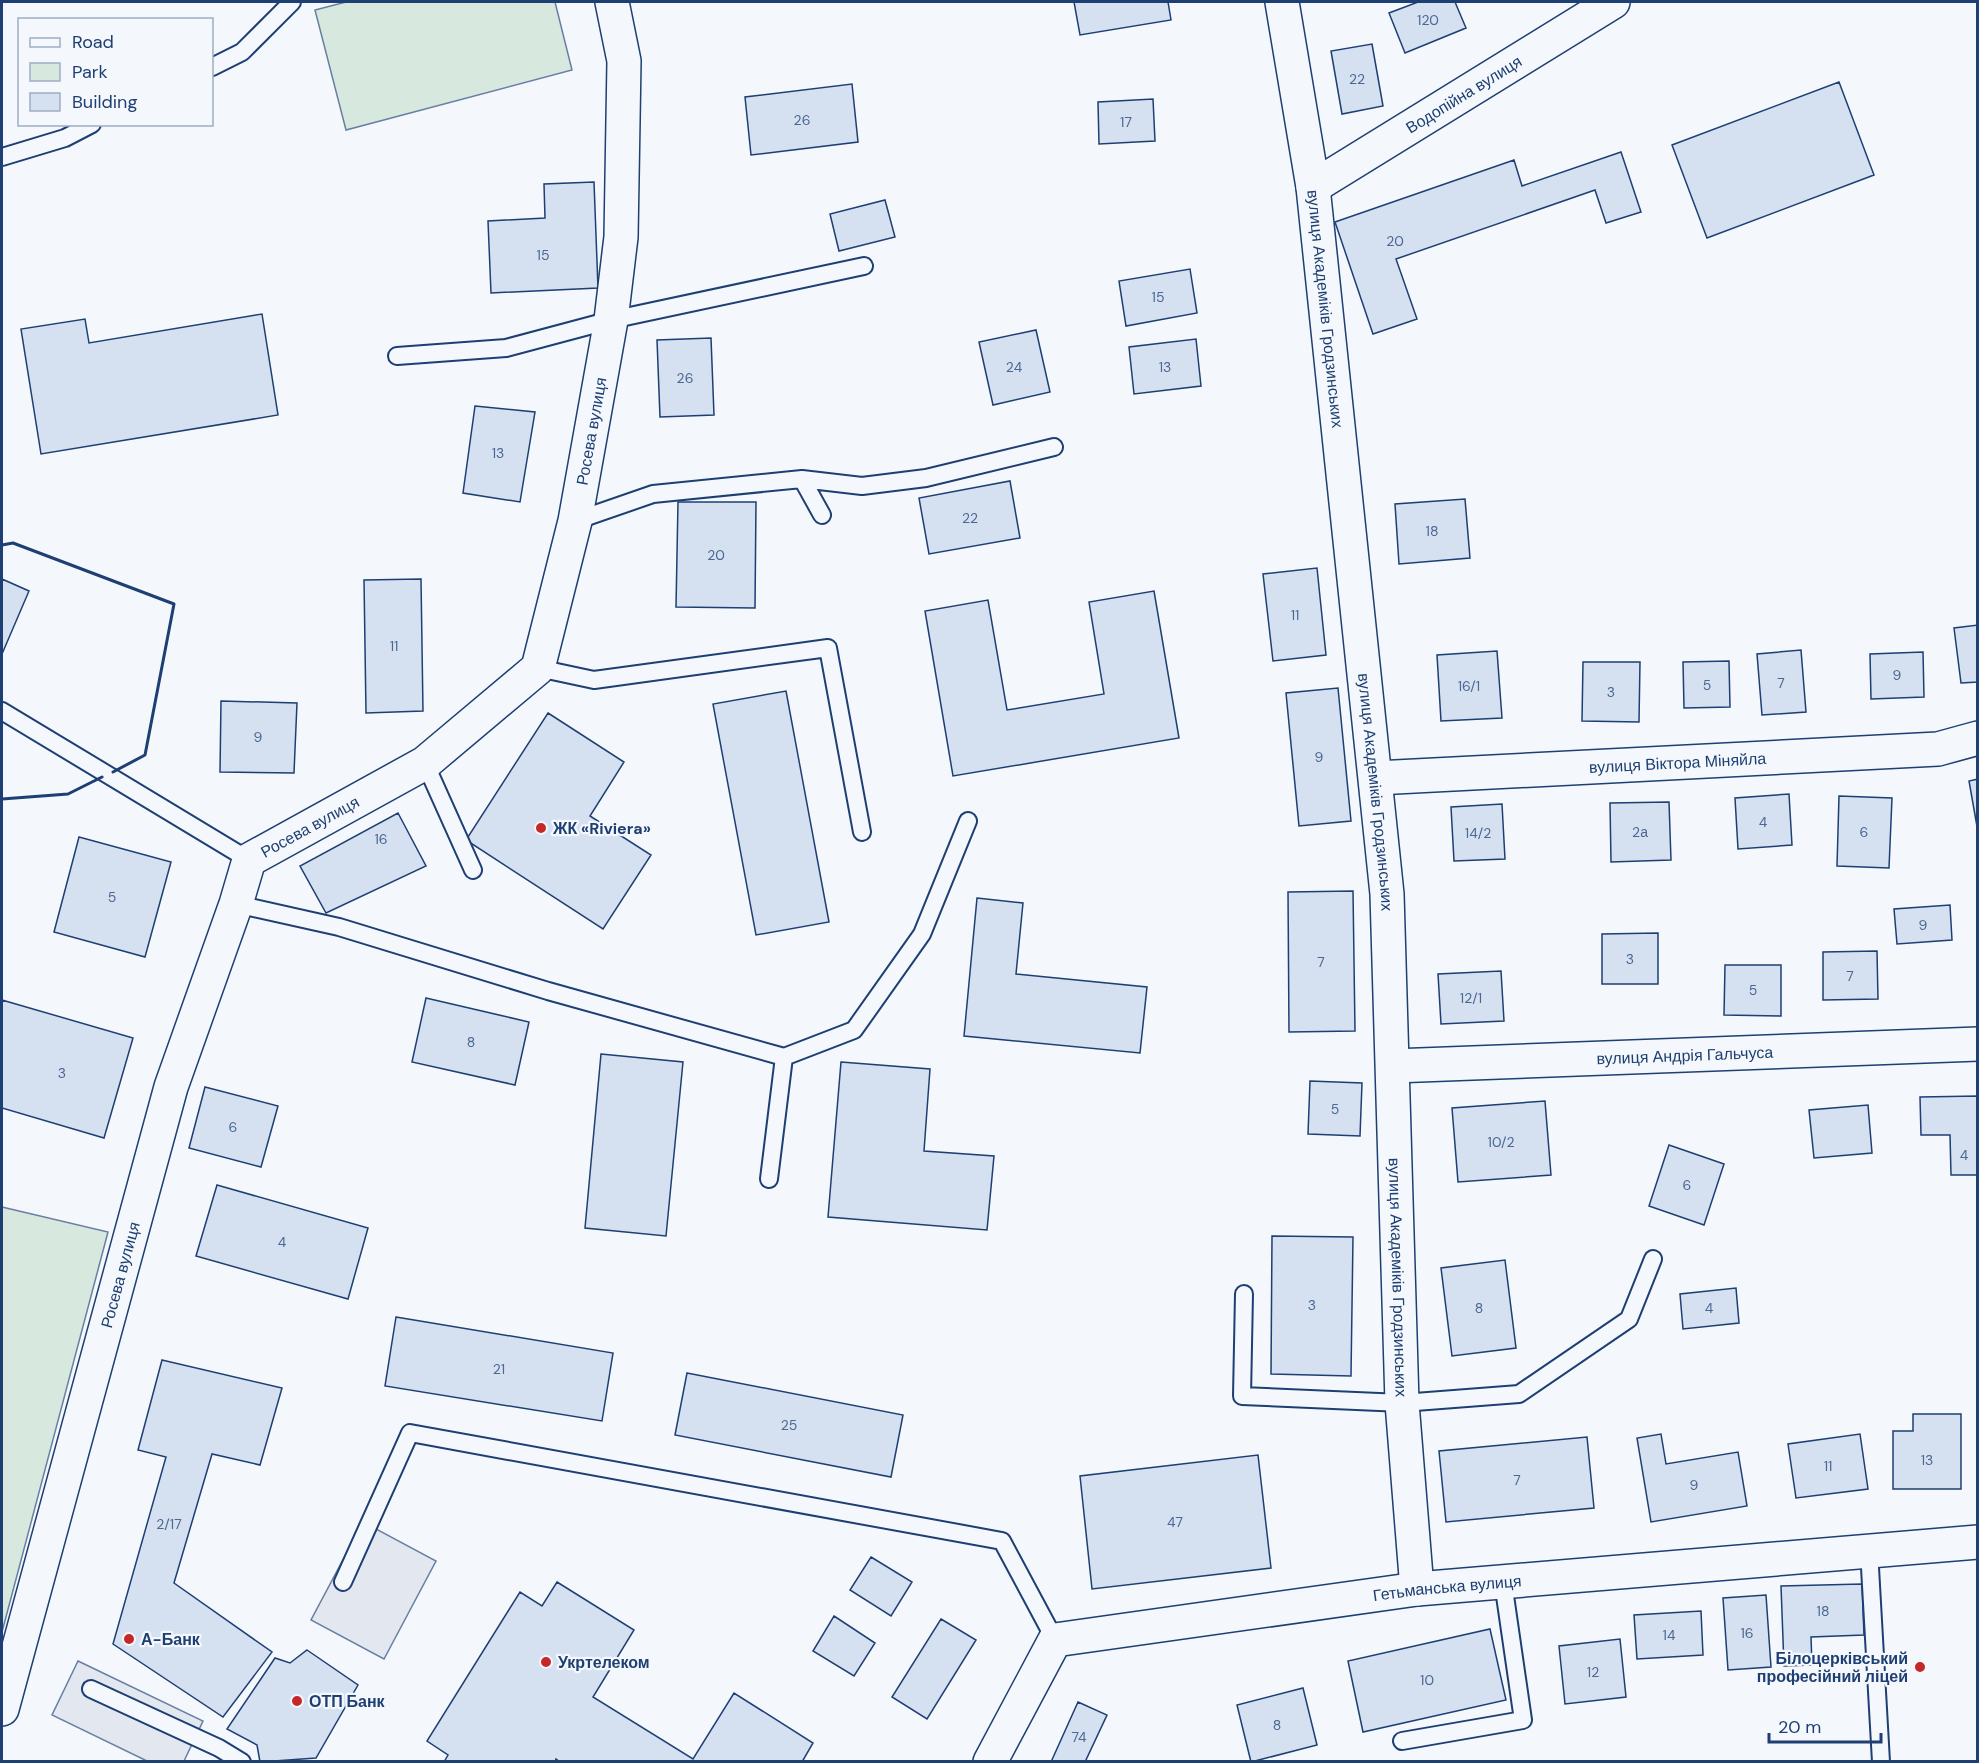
<svg xmlns="http://www.w3.org/2000/svg" width="1979" height="1763" viewBox="0 0 1979 1763" font-family="'DM Sans',sans-serif">
<style>
.green{fill:#d7e8df;stroke:#687fa3;stroke-width:1.5}
.parking{fill:#e3e8f0;stroke:#687fa3;stroke-width:1.5}
.building{fill:#d5e0f0;stroke:#1d3f73;stroke-width:1.5}
.lines{fill:none;stroke-linecap:round;stroke-linejoin:round}
.service-casing{stroke:#1d3f73;stroke-width:20}
.minor-casing{stroke:#1d3f73;stroke-width:36}
.service{stroke:#f4f7fb;stroke-width:16}
.minor{stroke:#f4f7fb;stroke-width:33}
.wall{stroke:#1d3f73;stroke-width:3}
.poi-dot{fill:#c62828;stroke:#f4f7fb;stroke-width:2}
.labels{text-anchor:middle;dominant-baseline:central;stroke-width:4.5;stroke-linejoin:round;paint-order:stroke}
.number-label{font-size:14px;fill:#4b6792}
.street-label{font-size:16px;fill:#1d3f73;stroke:#f4f7fb}
.poi-label{font-size:16px;font-weight:bold;fill:#1d3f73;stroke:#f4f7fb;text-anchor:start}
</style>
<rect width="100%" height="100%" fill="#f4f7fb"/>
<!-- green -->
<path class="green" d="M346 2H555L572 70 346 130 315 10Z
M2 1207 108 1232 2 1632Z"/>
<!-- parking -->
<path class="parking" d="M363 1522 436 1561 384 1659 311 1620Z
M78 1661 203 1721 184 1761 149 1762 52 1715Z"/>
<!-- building -->
<path class="building" d="M1074 2H1168L1171 20 1080 35Z
M1418 2H1455L1466 28 1405 53 1389 13Z
M1372 44 1383 106 1342 114 1331 51Z
M1839 82 1874 175 1707 238 1672 145Z
M852 84 858 142 751 155 745 97Z
M1153 99 1155 141 1099 144 1098 102Z
M1621 152 1641 212 1606 223 1595 190 1396 259 1417 319 1373 334 1335 222 1514 160 1522 186Z
M594 182 598 288 491 293 488 221 545 218 544 184Z
M885 200 895 237 839 251 830 214Z
M1190 269 1197 313 1126 326 1119 281Z
M262 314 278 415 41 454 21 329 85 319 89 343Z
M1036 330 1050 392 993 405 979 342Z
M711 338 714 415 660 417 657 340Z
M1196 339 1201 386 1134 394 1129 347Z
M475 406 535 412 520 502 463 493Z
M1010 481 1020 538 929 554 919 498Z
M1465 499 1470 558 1399 564 1395 504Z
M678 502H756L755 608 676 607Z
M1317 568 1326 655 1273 661 1263 574Z
M2 579 29 591 2 654Z
M421 579 423 711 366 713 364 580Z
M1154 591 1179 738 953 776 925 611 988 600 1007 710 1104 694 1089 602Z
M1978 625V682L1961 683 1954 628Z
M1801 650 1806 712 1762 715 1757 654Z
M1497 651 1502 718 1441 721 1437 655Z
M1923 652 1924 697 1871 699 1870 654Z
M1729 661 1730 707 1684 708 1683 662Z
M1583 662H1640L1639 722 1582 721Z
M1338 688 1351 821 1299 826 1286 693Z
M786 691 829 922 756 935 713 704Z
M221 701 297 703 294 773 220 772Z
M548 713 624 762 590 816 651 855 603 929 466 840Z
M1978 779V832L1969 781Z
M1789 794 1792 845 1738 849 1735 798Z
M1839 796 1892 798 1889 868 1837 866Z
M1669 802 1671 860 1611 862 1610 803Z
M1502 804 1505 859 1454 861 1451 807Z
M398 813 426 866 326 913 300 866Z
M79 837 171 862 145 957 54 932Z
M1353 891 1355 1031 1289 1032 1288 892Z
M977 898 1023 903 1016 974 1147 987 1140 1053 964 1036Z
M1950 905 1952 940 1897 944 1894 909Z
M1658 933V984H1602V934Z
M1877 951 1878 999 1823 1000V952Z
M1725 965H1781V1016L1724 1015Z
M1501 971 1504 1021 1441 1024 1438 974Z
M426 998 529 1022 515 1085 412 1062Z
M2 1000 133 1038 104 1138 2 1108Z
M601 1054 683 1062 666 1236 585 1228Z
M841 1062 930 1069 924 1151 994 1156 987 1230 828 1217Z
M1310 1081 1362 1083 1360 1136 1308 1134Z
M205 1087 278 1106 261 1167 189 1148Z
M1978 1096V1175H1951L1950 1135H1921L1920 1097Z
M1545 1101 1551 1175 1458 1182 1452 1108Z
M1868 1105 1872 1153 1814 1158 1809 1110Z
M1669 1145 1724 1164 1704 1225 1649 1206Z
M217 1185 368 1228 348 1299 196 1256Z
M1272 1236 1353 1237 1351 1376 1271 1374Z
M1505 1260 1516 1348 1452 1356 1441 1268Z
M1736 1288 1739 1323 1683 1329 1680 1294Z
M396 1317 613 1353 602 1421 385 1386Z
M162 1360 282 1388 260 1465 212 1454 174 1583 272 1652 223 1717 113 1644 166 1457 138 1450Z
M687 1373 903 1415 891 1477 675 1435Z
M1913 1414H1961V1489H1893V1431H1913Z
M1661 1434 1666 1464 1738 1452 1747 1506 1651 1522 1637 1438Z
M1860 1434 1868 1489 1796 1498 1788 1444Z
M1587 1437 1594 1508 1446 1522 1439 1451Z
M1258 1455 1271 1568 1092 1589 1080 1476Z
M871 1557 912 1582 891 1616 850 1590Z
M557 1582 634 1630 593 1697 693 1759 734 1693 813 1743 802 1762H560L556 1759 555 1762H444L448 1755 427 1741 520 1592 542 1606Z
M1862 1584 1864 1635 1811 1637 1812 1665 1784 1666 1781 1586Z
M1766 1595 1771 1667 1728 1670 1723 1598Z
M1701 1611 1703 1655 1637 1659 1634 1615Z
M834 1616 875 1643 854 1676 813 1651Z
M941 1619 976 1640 927 1719 892 1697Z
M1490 1629 1506 1700 1363 1732 1348 1661Z
M1620 1639 1626 1697 1565 1704 1559 1646Z
M307 1650 358 1685 316 1758 260 1762 257 1745 227 1729 275 1658 290 1663Z
M1303 1688 1317 1745 1251 1762 1237 1705Z
M1078 1702 1107 1715 1086 1760 1090 1762H1051Z"/>
<g class="lines">
<!-- service casing -->
<g class="service-casing">
<path id="service" d="M212 67 242 52 292 2
M2 157 65 138 92 124
M397 356 506 348 611 320 864 266
M802 479 862 486 926 478 1054 447
M575 521 653 494 802 479 822 515
M538 668 594 680 828 648 862 832
M2 711 249 860
M425 763 473 870
M236 904 339 927 548 991 784 1057 854 1030 922 934 968 821
M769 1179 784 1057
M1244 1294 1242 1396 1402 1403 1519 1394 1629 1319 1653 1259
M1869 1550 1881 1762
M343 1582 410 1433 1002 1541 1055 1640
M91 1689 219 1748 242 1762
M1402 1741 1523 1720 1503 1582"/>
</g>
<!-- minor casing -->
<g class="minor-casing">
<g id="minor">
<path id="s1" d="M1282 2 1313 187 1387 894 1402 1403 1417 1589"/>
<path id="s2" d="M1313 187 1613 2"/>
<path id="s3" d="M1376 778 1938 749 1978 738"/>
<path id="s4" d="M1393 1066 1978 1044"/>
<path id="s5" d="M2 1709 171 1087 236 904 249 860 425 763 538 668 575 521 611 320 621 237 624 61 612 2"/>
<path id="s6" d="M990 1762 1055 1640 1417 1589 1978 1542"/>
</g>
</g>
<!-- service -->
<use href="#service" class="service"/>
<!-- minor -->
<use href="#minor" class="minor"/>
<!-- wall -->
<path class="wall" d="M2 545 13 543 174 604 145 755 113 772
M2 799 68 794 102 777"/>
</g>
<!-- markers -->
<g class="poi-dot">
<circle cx="541" cy="828" r="6"/>
<circle cx="129" cy="1639" r="6"/>
<circle cx="546" cy="1662" r="6"/>
<circle cx="1920" cy="1667" r="6"/>
<circle cx="297" cy="1701" r="6"/>
</g>
<g class="labels">
<!-- number labels -->
<g class="number-label">
<text x="1428" y="20">120</text>
<text x="1357" y="79">22</text>
<text x="802" y="120">26</text>
<text x="1126" y="122">17</text>
<text x="1395" y="241">20</text>
<text x="543" y="255">15</text>
<text x="1158" y="297">15</text>
<text x="1014" y="367">24</text>
<text x="1165" y="367">13</text>
<text x="685" y="378">26</text>
<text x="498" y="453">13</text>
<text x="970" y="518">22</text>
<text x="1432" y="531">18</text>
<text x="716" y="555">20</text>
<text x="1295" y="615">11</text>
<text x="394" y="646">11</text>
<text x="1897" y="675">9</text>
<text x="1781" y="683">7</text>
<text x="1707" y="685">5</text>
<text x="1469" y="686">16/1</text>
<text x="1611" y="692">3</text>
<text x="258" y="737">9</text>
<text x="1319" y="757">9</text>
<text x="1763" y="822">4</text>
<text x="1640" y="832">2а</text>
<text x="1864" y="832">6</text>
<text x="1478" y="833">14/2</text>
<text x="381" y="839">16</text>
<text x="112" y="897">5</text>
<text x="1923" y="925">9</text>
<text x="1630" y="959">3</text>
<text x="1321" y="962">7</text>
<text x="1850" y="976">7</text>
<text x="1753" y="990">5</text>
<text x="1471" y="998">12/1</text>
<text x="471" y="1042">8</text>
<text x="62" y="1073">3</text>
<text x="1335" y="1109">5</text>
<text x="233" y="1127">6</text>
<text x="1501" y="1142">10/2</text>
<text x="1964" y="1155">4</text>
<text x="1687" y="1185">6</text>
<text x="282" y="1242">4</text>
<text x="1312" y="1305">3</text>
<text x="1479" y="1308">8</text>
<text x="1709" y="1308">4</text>
<text x="499" y="1369">21</text>
<text x="789" y="1425">25</text>
<text x="1927" y="1460">13</text>
<text x="1828" y="1466">11</text>
<text x="1517" y="1480">7</text>
<text x="1694" y="1485">9</text>
<text x="1175" y="1522">47</text>
<text x="169" y="1524">2/17</text>
<text x="1823" y="1611">18</text>
<text x="1747" y="1633">16</text>
<text x="1669" y="1635">14</text>
<text x="1593" y="1672">12</text>
<text x="1427" y="1680">10</text>
<text x="1277" y="1725">8</text>
<text x="1079" y="1737">74</text>
</g>
<!-- street labels -->
<g class="street-label">
<text stroke="none"><textPath href="#s2" startOffset="177">Водопійна вулиця</textPath></text>
<text stroke="none"><textPath href="#s1" startOffset="310">вулиця Академіків Гродзинських</textPath></text>
<text stroke="none"><textPath href="#s5" startOffset="1476">Росева вулиця</textPath></text>
<text stroke="none"><textPath href="#s3" startOffset="302">вулиця Віктора Міняйла</textPath></text>
<text stroke="none"><textPath href="#s1" startOffset="796">вулиця Академіків Гродзинських</textPath></text>
<text stroke="none"><textPath href="#s5" startOffset="954">Росева вулиця</textPath></text>
<text stroke="none"><textPath href="#s4" startOffset="292">вулиця Андрія Гальчуса</textPath></text>
<text stroke="none"><textPath href="#s5" startOffset="450">Росева вулиця</textPath></text>
<text stroke="none"><textPath href="#s1" startOffset="1282">вулиця Академіків Гродзинських</textPath></text>
<text stroke="none"><textPath href="#s6" startOffset="534">Гетьманська вулиця</textPath></text>
</g>
<!-- poi labels -->
<g class="poi-label">
<text x="553" y="828">ЖК «Riviera»</text>
<text x="141" y="1639">А-Банк</text>
<text x="1908" y="1658" text-anchor="end">Білоцерківський<tspan x="1908" dy="18">професійний ліцей</tspan></text>
<text x="558" y="1662">Укртелеком</text>
<text x="309" y="1701">ОТП Банк</text>
</g>
</g>
<!-- border -->
<rect width="1979" height="1763" fill="none" stroke="#1d3f73" stroke-width="6"/>
<!-- legend -->
<rect x="18" y="18" width="195" height="108" fill="#f4f7fb" stroke="#9eadc5" stroke-width="1.5"/>
<rect x="30" y="38" width="30" height="9" fill="#f4f7fb" stroke="#9eadc5" stroke-width="1.5"/>
<text x="72" y="48" font-size="18" fill="#1d3f73">Road</text>
<rect x="30" y="63" width="30" height="18" fill="#d7e8df" stroke="#9eadc5" stroke-width="1.5"/>
<text x="72" y="78" font-size="18" fill="#1d3f73">Park</text>
<rect x="30" y="93" width="30" height="18" fill="#d5e0f0" stroke="#9eadc5" stroke-width="1.5"/>
<text x="72" y="108" font-size="18" fill="#1d3f73">Building</text>
<!-- scale -->
<path d="M1769 1733v9h112v-9" fill="none" stroke="#1d3f73" stroke-width="3"/>
<text x="1778" y="1733" font-size="18" fill="#1d3f73" stroke="#f4f7fb" stroke-width="4.5" paint-order="stroke">20 m</text>
</svg>
